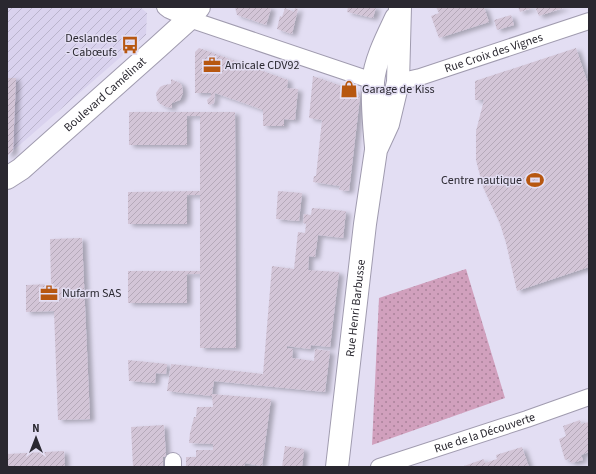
<svg xmlns="http://www.w3.org/2000/svg" width="596" height="474" viewBox="0 0 596 474" font-family="'Source Sans 3',sans-serif">
<style>
.industrial{fill:url(#industrial-furrows)}
.green{fill:url(#green-dots)}
.building{fill:url(#building-hatch);filter:url(#shadow)}
.lines{fill:none;stroke-linecap:round;stroke-linejoin:round}
.street-casing{stroke:#a09baf;stroke-width:18}
.secondary-casing{stroke:#a09baf;stroke-width:24}
.street{stroke:#fff;stroke-width:16}
.secondary{stroke:#fff;stroke-width:22}
.labels{text-anchor:middle;dominant-baseline:central;stroke-width:3;stroke-linejoin:round;paint-order:stroke}
.poi-label{font-size:12px;fill:#2a2830;stroke:#e3def3;text-anchor:start}
.street-label{font-size:12px;fill:#2a2830;stroke:#e3def3}
</style>
<defs>
<pattern id="industrial-furrows" width="10" height="10" patternUnits="userSpaceOnUse"><rect width="10" height="10" fill="#d9d2ee"/><path d="M-1 1l2-2M0 10L10 0M9 11l2-2" fill="none" stroke="#bab4cc"/></pattern>
<pattern id="green-dots" width="8" height="8" patternUnits="userSpaceOnUse"><rect width="8" height="8" fill="#d1a0bd"/><path d="M2 2h.1M6 6h.1" fill="none" stroke="#aa829a" stroke-width="1.8" stroke-linecap="round"/></pattern>
<pattern id="building-hatch" width="6" height="6" patternUnits="userSpaceOnUse"><rect width="6" height="6" fill="#d3c5d7"/><path d="M-1 1l2-2M0 6l6-6M5 7l2-2" fill="none" stroke="#b5a9b9"/></pattern>
<filter id="shadow"><feDropShadow dx="4.5" dy="2.5" stdDeviation="2" flood-color="#0004"/></filter>
</defs>
<rect width="100%" height="100%" fill="#e3def3"/>
<!-- industrial -->
<path class="industrial" d="M7 7H140L147 13 146 35 7 156Z"/>
<!-- green -->
<path class="green" d="M466 269 505 398 372 445 379 298Z"/>
<!-- building -->
<path class="building" d="M235 7H269L271 9 266 25 237 15Z
M348 7H376L373 18 347 12Z
M436 7H484L489 22 439 38 431 16 439 13Z
M518 7H566L539 16 535 7 520 12Z
M285 8 294 12 295 8 298 9 292 34 277 29 280 16 282 17Z
M511 15 514 25 497 30 494 20Z
M199 48 288 80 287 88 298 89 295 120 284 119V126H263V110L215 93 214 103 210 105 208 104 207 100 211 96V93H195V52Z
M576 48 589 87V267L517 291 506 243 500 224 483 187 476 160V131L484 100H475V81Z
M313 76 354 90 360 97 349 191 339 190 340 186 313 182 314 176H316L322 120 309 118Z
M7 78H16L13 151 7 156Z
M171 79 180 83 182 86 183 93 180 100 172 103V108L166 107 159 103 157 100 156 93 160 87 164 85 171 84Z
M129 112H235L236 348H200V274H187V303H128V271H200V195H187V224H128V192L200 191V116H187V145H129Z
M278 191 302 193 299 221 276 219Z
M312 208 346 211 343 238 318 235 315 257 309 256 308 270 339 272 330 347 311 345 310 349 287 346V348L293 349 292 358 314 361 315 349 330 351 325 392 214 381 212 394 271 399 262 466 245 463 244 467H186V457H196V450H213V444L189 443 190 433 194 417H196L197 407H213L212 396 167 391 171 364 263 374 272 266 294 269 298 232 305 233 306 224 303 223 304 214 311 215Z
M82 238 90 419 58 420 54 311 26 312V285L51 284 50 239Z
M128 360 167 364 166 374 156 373 155 383 129 381Z
M580 420 581 424 589 422V452L581 455 583 460 571 463 569 459 565 460 559 439 566 436 563 426Z
M164 425 166 457H163V467H133L131 427Z
M285 446 304 449 302 467H282Z
M522 447 529 467H461L484 459 485 463 497 459 496 455Z
M64 451 65 467H7V454Z"/>
<g class="lines">
<!-- street casing -->
<g class="street-casing">
<g id="street">
<path d="M165 7 169 10 189 19 373 81"/>
<path id="s1" d="M398 82 420 77 589 21"/>
<path d="M173 461V467"/>
<path id="s2" d="M379 467 527 419 589 397"/>
</g>
</g>
<!-- secondary casing -->
<g class="secondary-casing">
<g id="secondary">
<path d="M376 147C374 126 372 103 373 82 375 60 387 37 396 18"/>
<path id="s3" d="M7 178 21 169 157 48 189 19 199 7"/>
<path id="s4" d="M337 467 365 224 376 150 388 124 398 82 400 7"/>
</g>
</g>
<!-- street -->
<use href="#street" class="street"/>
<!-- secondary -->
<use href="#secondary" class="secondary"/>
</g>
<!-- icons -->
<defs>
<g id="bus-bare" transform="scale(1.38)"><path d="M-5-6H5V4H4V6H2V4H-2V6H-4V4H-5ZM-3.5-4V0h7V-4ZM-3.5 1.2v1.5H-2V1.2ZM2 1.2v1.5H3.5V1.2Z" fill="#b75710" stroke="#e3def3" stroke-width="2.5" paint-order="stroke"/></g>
<g id="office-bare" transform="scale(1.38)"><path d="M-6-3h4V-5.5h4V-3h4V5H-6ZM-1-4.5V-3h2v-1.5ZM-6 0V1H6V0Z" fill="#b75710" stroke="#e3def3" stroke-width="2.5" paint-order="stroke"/></g>
<g id="shop-bare" transform="scale(1.38)"><path d="M-5-2.5h2.3a2.7 3.5 0 0 1 5.4 0H5L5.5 6h-11ZM-1.5-2.5h3a1.5 2.3 0 0 0-3 0Z" fill="#b75710" stroke="#e3def3" stroke-width="2.5" paint-order="stroke"/></g>
<g id="stadium-bare" transform="scale(1.38)"><path d="M0-5a6.5 5 0 1 0 0 10a6.5 5 0 1 0 0-10ZM-3.5-1.8h7v3.6h-7Z" fill="#b75710" stroke="#e3def3" stroke-width="2.5" paint-order="stroke"/></g>
</defs>
<g fill-rule="evenodd">
<use href="#bus-bare" x="130" y="45"/>
<use href="#office-bare" x="212" y="65"/>
<use href="#shop-bare" x="349" y="89"/>
<use href="#stadium-bare" x="535" y="180"/>
<use href="#office-bare" x="49" y="293"/>
</g>
<g class="labels">
<!-- poi labels -->
<g class="poi-label">
<text x="117" y="38" text-anchor="end">Deslandes<tspan x="117" dy="14">- Cabœufs</tspan></text>
<text x="225" y="65">Amicale CDV92</text>
<text x="362" y="89">Garage de Kiss</text>
<text x="522" y="180" text-anchor="end">Centre nautique</text>
<text x="62" y="293">Nufarm SAS</text>
</g>
<!-- street labels -->
<g class="street-label">
<text stroke="none"><textPath href="#s1" startOffset="100">Rue Croix des Vignes</textPath></text>
<text stroke="none"><textPath href="#s3" startOffset="129">Boulevard Camélinat</textPath></text>
<text stroke="none"><textPath href="#s4" startOffset="160">Rue Henri Barbusse</textPath></text>
<text stroke="none"><textPath href="#s2" startOffset="111">Rue de la Découverte</textPath></text>
</g>
</g>
<!-- border -->
<rect width="596" height="474" fill="none" stroke="#2a2830" stroke-width="16"/>
<!-- north arrow -->
<g transform="translate(36 438)" stroke="#e3def3" stroke-width="3" paint-order="stroke">
<path d="M0-3L7 15L0 10L-7 15Z" fill="#2a2830"/>
<text y="-6" font-size="11" font-weight="bold" text-anchor="middle" fill="#2a2830">N</text>
</g>
</svg>
